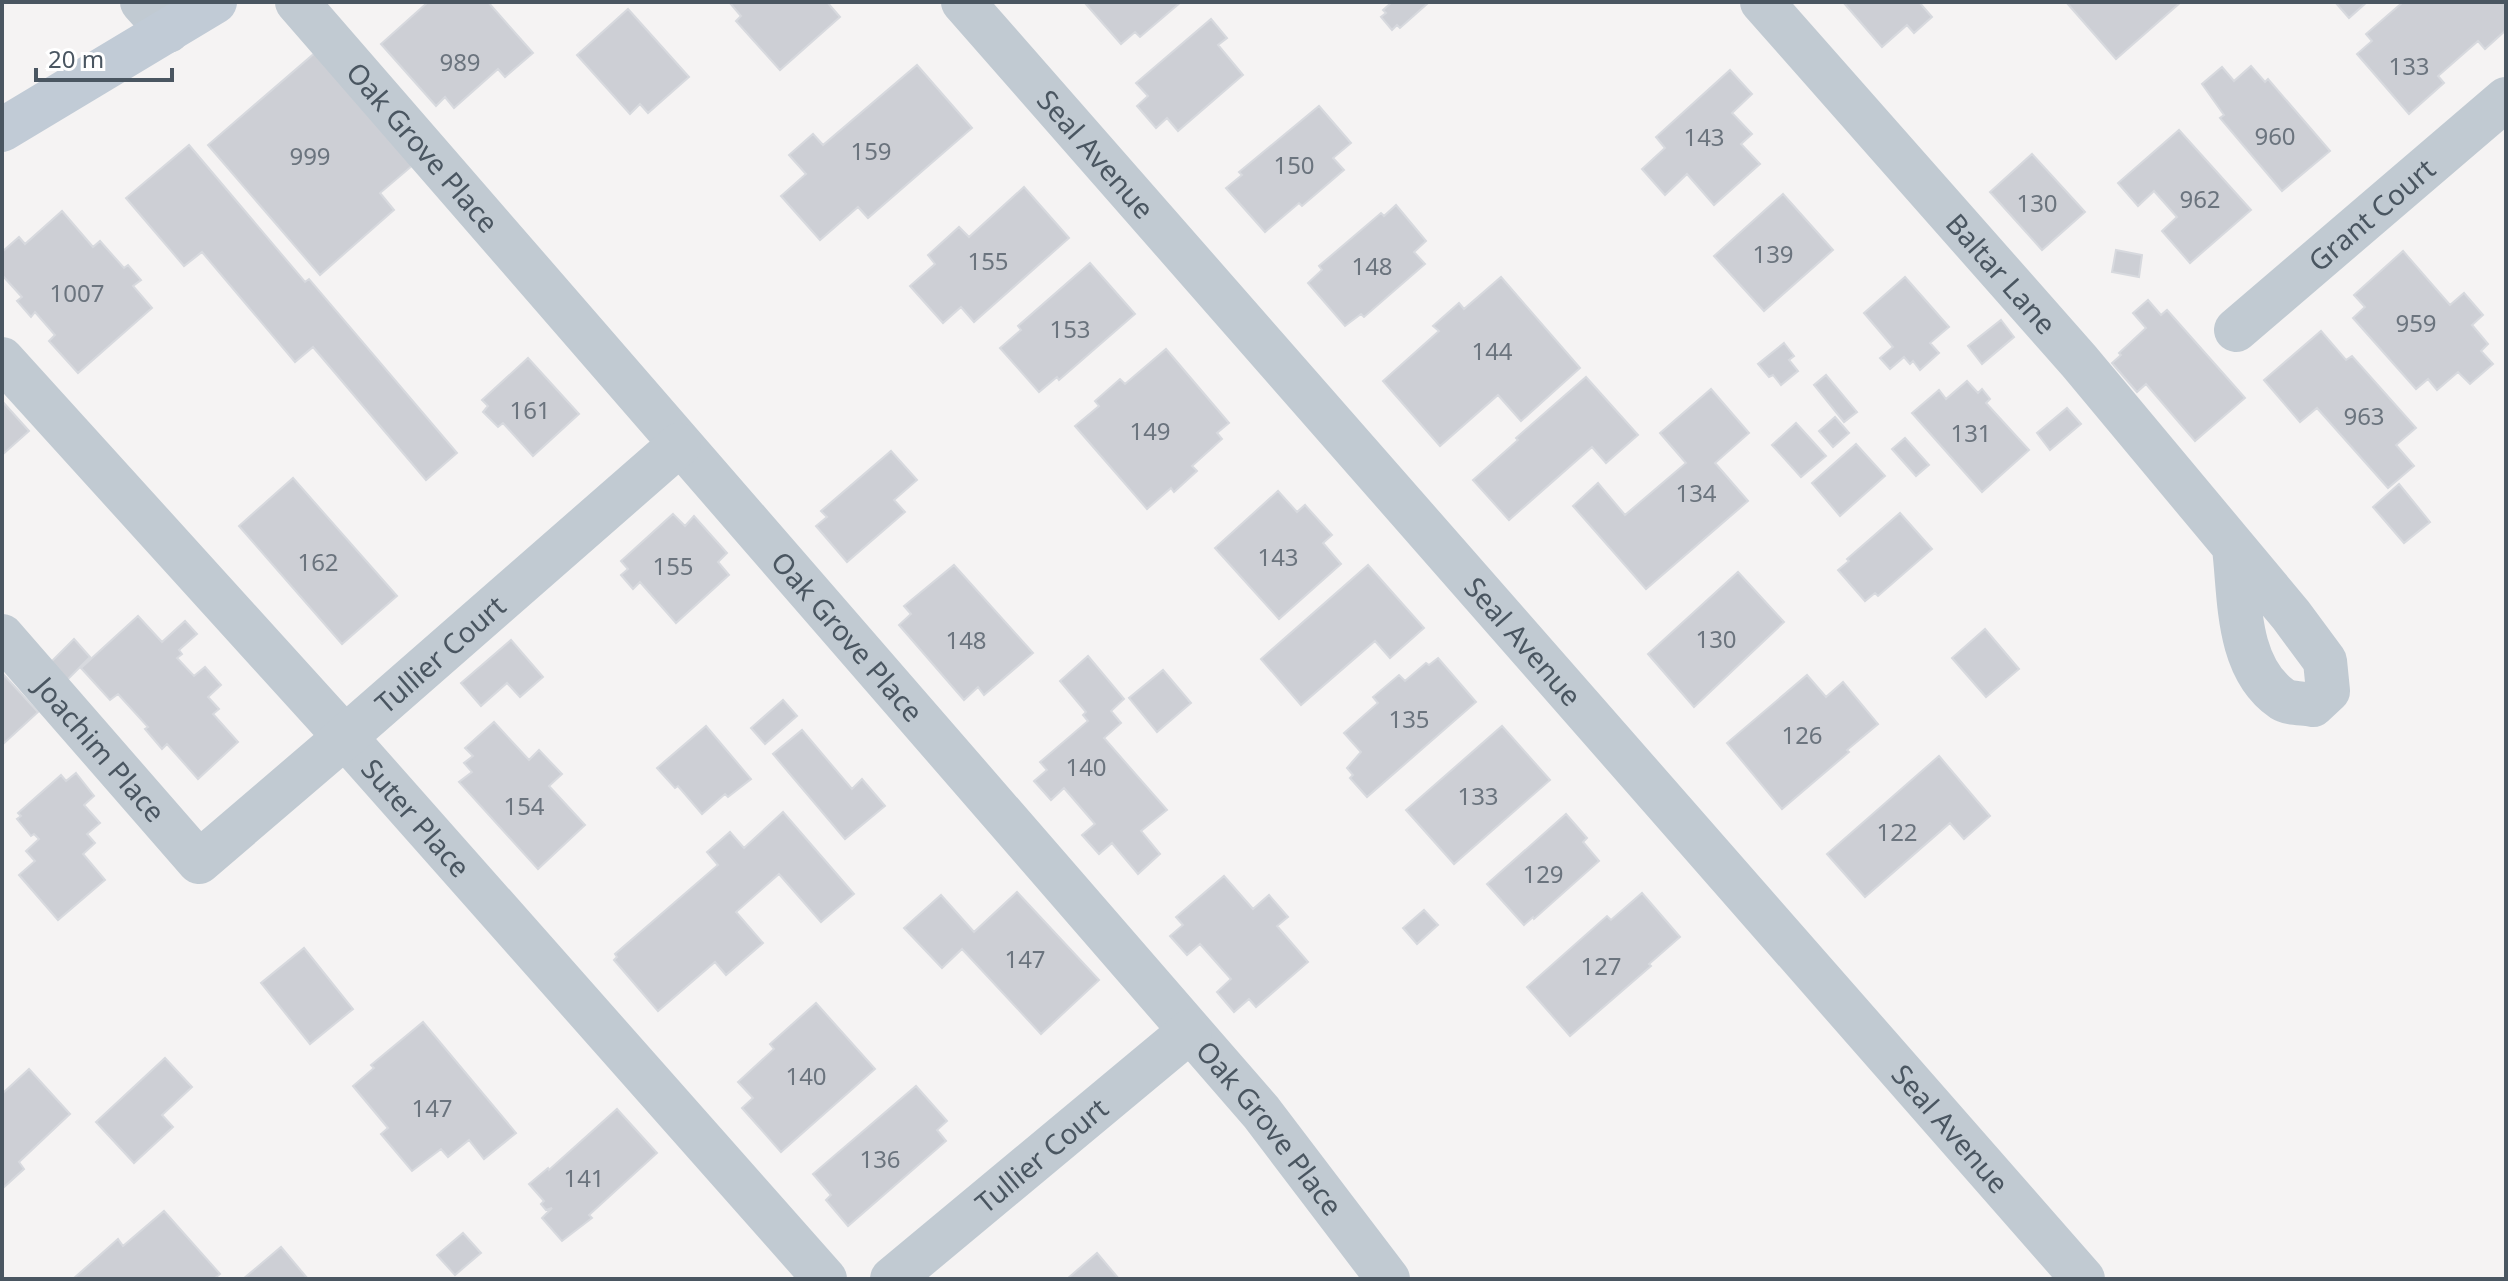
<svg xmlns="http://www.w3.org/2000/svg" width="2508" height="1281" viewBox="0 0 2508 1281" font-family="'Noto Sans',sans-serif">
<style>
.building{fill:#cdcfd5;stroke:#d7d9de;stroke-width:2}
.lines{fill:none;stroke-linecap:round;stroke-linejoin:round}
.street{stroke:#c1cad2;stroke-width:44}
.secondary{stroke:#c1cbd6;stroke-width:44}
.labels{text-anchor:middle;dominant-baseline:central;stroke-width:7;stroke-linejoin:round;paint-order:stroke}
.number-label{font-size:24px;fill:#6b747e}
.street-label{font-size:28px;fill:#4a5661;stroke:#fff}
</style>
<rect width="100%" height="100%" fill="#f5f3f3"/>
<!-- building -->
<path class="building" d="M428 2H488L533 53 505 77 498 69 454 108 445 97 436 106 381 44Z
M729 2H827L840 17 780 70 736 21 741 16Z
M1084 2H1181L1140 37 1135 32 1121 44Z
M1392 2H1425L1427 4 1400 28 1397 25 1392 30 1381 17 1386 13 1383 10Z
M1843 2H1919L1932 17 1914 33 1907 25 1882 47Z
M2066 2H2181L2116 59Z
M2335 2H2367L2349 18Z
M2403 2H2506V30L2485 49 2478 41 2438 76 2444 83 2409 114 2357 54 2372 41 2366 34Z
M628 9 689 77 648 113 640 104 630 114 577 55Z
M1211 19 1227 38 1218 45 1243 75 1178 131 1167 118 1156 128 1137 106 1148 96 1136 83Z
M316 52 413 165 380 193 394 210 320 275 208 145Z
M917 65 972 128 868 218 858 207 820 240 781 196 806 174 789 155 813 134 823 145Z
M2251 66 2265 82 2268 79 2330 151 2282 191 2220 118 2224 115 2202 84 2222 67 2234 81Z
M1730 70 1752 94 1732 113 1752 134 1741 144 1760 164 1714 205 1687 174 1665 195 1642 169 1665 148 1656 137Z
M1319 106 1351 143 1333 158 1344 170 1302 206 1299 203 1265 232 1226 188 1242 175 1239 172Z
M2179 130 2251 210 2190 263 2162 231 2177 217 2154 191 2138 206 2118 183Z
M189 145 305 282 309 279 457 453 426 480 313 347 295 362 202 252 184 266 126 198Z
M2032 154 2085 212 2042 250 1990 192Z
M1024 187 1069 238 974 322 961 307 943 323 910 286 935 264 928 255 959 227 969 237Z
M1783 194 1833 250 1764 311 1714 256Z
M1396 205 1426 241 1414 252 1425 264 1364 317 1361 314 1345 326 1308 283 1322 270 1319 266 1381 213 1384 216Z
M62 211 93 247 100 241 124 268 128 265 141 280 133 286 152 308 78 373 49 341 55 335 35 312 31 317 17 301 22 297 2 275V252L19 237 25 244Z
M2116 250 2142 255 2139 277 2112 272Z
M2403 251 2450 305 2464 293 2483 315 2472 325 2488 344 2481 351 2493 364 2470 384 2458 372 2437 390 2428 379 2416 389 2353 318 2365 307 2354 295Z
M1090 263 1135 314 1059 380 1057 377 1039 392 1000 348 1021 330 1018 326Z
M1501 277 1580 368 1521 421 1498 395 1440 446 1383 381 1439 331 1433 326 1459 303 1464 309Z
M1905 277 1949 327 1930 343 1939 353 1920 370 1913 361 1910 364 1904 357 1890 369 1880 358 1893 347 1864 313Z
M2148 300 2161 315 2167 310 2245 398 2195 441 2146 384 2137 392 2112 363 2121 355 2119 353 2146 328 2133 313Z
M2001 320 2014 337 1982 364 1968 346Z
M2321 331 2346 360 2352 356 2416 428 2396 445 2414 466 2388 488 2317 408 2300 422 2264 380Z
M1784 343 1794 356 1789 360 1798 371 1781 385 1773 375 1769 377 1758 364Z
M1166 349 1229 423 1217 433 1222 439 1192 466 1197 471 1174 492 1171 488 1147 509 1075 426 1099 406 1095 401 1120 379 1125 384Z
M528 358 579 414 533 456 503 423 498 427 483 412 488 406 482 400Z
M1826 375 1857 412 1844 422 1814 385Z
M1586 377 1638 435 1606 463 1592 447 1509 520 1473 480 1518 440 1516 438Z
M1967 381 1978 393 1982 389 1990 399 1986 403 2029 450 1982 492 1912 413 1939 390 1946 399Z
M1711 389 1749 433 1715 463 1748 501 1646 589 1573 506 1598 483 1625 515 1686 463 1660 433Z
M2 401 29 431 2 455Z
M2067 408 2081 424 2050 450 2037 433Z
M1835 417 1849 433 1833 447 1819 431Z
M1796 423 1826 456 1801 477 1772 445Z
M1905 438 1929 465 1916 476 1892 449Z
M1856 444 1885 476 1840 516 1812 483Z
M891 451 917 480 894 500 905 512 847 562 816 526 827 517 821 511Z
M293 478 397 596 342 644 239 526Z
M2399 484 2430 522 2404 543 2373 507Z
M1278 491 1297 512 1305 505 1332 535 1323 543 1341 564 1279 619 1215 548Z
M1900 513 1932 549 1878 596 1875 593 1865 601 1838 570 1849 561 1847 559Z
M673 514 685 526 694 516 727 553 718 562 729 575 676 623 640 582 633 589 621 575 628 569 621 561Z
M954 565 1033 653 984 695 978 687 964 700 899 625 911 614 904 606Z
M1368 565 1424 628 1390 658 1375 641 1301 705 1261 659Z
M1738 572 1784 622 1694 707 1648 654Z
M138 616 162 642 185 621 197 634 179 650 182 654 177 658 194 676 205 667 221 685 208 697 219 709 213 714 238 742 198 779 167 744 162 749 145 729 148 727 118 694 110 700 81 668Z
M1985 629 2019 669 1986 697 1952 658Z
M74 639 90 657 62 685 45 668Z
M511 640 543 677 520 697 507 683 481 706 461 683Z
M1088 656 1124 699 1111 711 1121 723 1104 738 1167 810 1141 831 1160 854 1138 874 1112 843 1099 854 1082 835 1095 824 1064 788 1051 800 1034 781 1047 770 1040 762 1088 721 1083 715 1086 712 1060 681Z
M1438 658 1476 702 1367 797 1350 778 1353 775 1347 768 1361 752 1344 733 1378 703 1373 697 1399 675 1405 681 1426 663 1429 665Z
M1163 670 1191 703 1157 732 1129 698Z
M2 673 38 712 2 745Z
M1807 675 1826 697 1843 682 1878 724 1847 750 1849 752 1782 809 1727 743Z
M783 700 797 716 765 744 751 728Z
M494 722 529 760 539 750 562 774 549 786 585 825 538 869 459 782 472 772 464 763 473 756 465 748Z
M706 726 751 779 728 797 725 794 702 814 678 786 675 788 657 768Z
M1502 726 1550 780 1454 864 1406 810Z
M802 730 852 789 862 779 885 806 845 839 773 754Z
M1939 756 1990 816 1964 839 1950 823 1865 897 1827 854Z
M76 773 94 796 84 805 100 823 87 834 95 843 83 854 105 880 58 920 19 875 35 861 26 851 39 839 34 834 31 836 17 819 21 816 18 813 61 775 66 781Z
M783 812 854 894 821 922 779 874 736 912 763 943 726 975 715 962 658 1011 614 960 617 957 615 954 718 865 707 852 730 832 744 848Z
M1566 814 1587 838 1583 842 1599 861 1534 919 1533 917 1524 925 1487 884Z
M1224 876 1253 909 1269 895 1288 917 1277 926 1308 962 1256 1007 1249 999 1234 1012 1217 992 1231 979 1200 944 1187 955 1170 936 1183 925 1176 917Z
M1017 892 1099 980 1041 1034 962 949 942 968 904 928 941 895 974 932Z
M1642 893 1680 937 1649 964 1651 966 1570 1036 1527 987 1607 916 1611 920Z
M1424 910 1438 925 1417 944 1403 928Z
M304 948 353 1009 310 1044 261 983Z
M816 1003 875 1069 781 1152 742 1108 753 1098 738 1082 774 1049 770 1044Z
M423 1022 516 1133 484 1159 469 1140 448 1157 441 1149 412 1171 381 1134 388 1128 353 1086 374 1068 371 1065Z
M165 1058 192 1087 162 1115 173 1127 134 1163 96 1122Z
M29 1069 70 1114 19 1162 24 1169 2 1189V1094Z
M916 1086 947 1121 937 1130 946 1141 848 1226 826 1200 831 1195 813 1174Z
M617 1109 657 1153 589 1215 592 1218 562 1241 542 1218 552 1208 546 1210 541 1204 544 1201 529 1184 548 1168 549 1170Z
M164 1211 220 1274 214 1279H73L118 1239 123 1246Z
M463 1233 481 1253 455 1275 437 1255Z
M281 1247 308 1279H243Z
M1097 1253 1119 1279H1067Z"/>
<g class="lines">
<!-- street -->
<g class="street">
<path d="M142 2 168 31"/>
<path id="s1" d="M297 2 1261 1112 1388 1279"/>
<path id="s2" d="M963 2 2083 1279"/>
<path id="s3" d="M1762 2 2079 361 2291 615 2325 661 2328 691 2313 705C2304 703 2290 704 2282 699 2236 667 2240 598 2234 548"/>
<path id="s4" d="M2236 330 2506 99"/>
<path id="s5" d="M2 359 345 737 825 1279"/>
<path id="s6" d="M2 636 199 862 345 737 679 445"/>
<path id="s7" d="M892 1279 1190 1031"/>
</g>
<!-- secondary -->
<path class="secondary" d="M2 130 215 2"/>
</g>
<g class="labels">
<!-- number labels -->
<g class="number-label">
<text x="460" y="61">989</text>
<text x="2409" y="65">133</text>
<text x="2275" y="135">960</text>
<text x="1704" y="136">143</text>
<text x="871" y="150">159</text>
<text x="310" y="155">999</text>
<text x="1294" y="164">150</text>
<text x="2200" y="198">962</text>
<text x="2037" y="202">130</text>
<text x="1773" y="253">139</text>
<text x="988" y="260">155</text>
<text x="1372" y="265">148</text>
<text x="77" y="292">1007</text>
<text x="2416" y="322">959</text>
<text x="1070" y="328">153</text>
<text x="1492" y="350">144</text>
<text x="530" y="409">161</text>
<text x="2364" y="415">963</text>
<text x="1150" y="430">149</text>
<text x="1971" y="432">131</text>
<text x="1696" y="492">134</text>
<text x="1278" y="556">143</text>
<text x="318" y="561">162</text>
<text x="673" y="565">155</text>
<text x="1716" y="638">130</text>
<text x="966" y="639">148</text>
<text x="1409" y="718">135</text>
<text x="1802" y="734">126</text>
<text x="1086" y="766">140</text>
<text x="1478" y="795">133</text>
<text x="524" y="805">154</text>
<text x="1897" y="831">122</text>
<text x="1543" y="873">129</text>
<text x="1025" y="958">147</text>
<text x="1601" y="965">127</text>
<text x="806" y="1075">140</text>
<text x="432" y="1107">147</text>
<text x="880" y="1158">136</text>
<text x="584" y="1177">141</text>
</g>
<!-- street labels -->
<g class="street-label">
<text stroke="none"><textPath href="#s1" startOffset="192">Oak Grove Place</textPath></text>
<text stroke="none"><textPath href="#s2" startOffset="202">Seal Avenue</textPath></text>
<text stroke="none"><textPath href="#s4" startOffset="178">Grant Court</textPath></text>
<text stroke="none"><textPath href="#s3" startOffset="362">Baltar Lane</textPath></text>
<text stroke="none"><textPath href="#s1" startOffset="840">Oak Grove Place</textPath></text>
<text stroke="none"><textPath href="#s2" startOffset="850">Seal Avenue</textPath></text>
<text stroke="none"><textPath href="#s6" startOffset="618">Tullier Court</textPath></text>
<text stroke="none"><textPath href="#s6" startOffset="150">Joachim Place</textPath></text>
<text stroke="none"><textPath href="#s5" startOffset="618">Suter Place</textPath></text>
<text stroke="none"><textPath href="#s2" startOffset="1498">Seal Avenue</textPath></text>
<text stroke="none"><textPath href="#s1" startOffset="1488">Oak Grove Place</textPath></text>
<text stroke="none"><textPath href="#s7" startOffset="194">Tullier Court</textPath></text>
</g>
</g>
<!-- border -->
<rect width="2508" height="1281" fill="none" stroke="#4a5661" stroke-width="8"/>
<!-- scale -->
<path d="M36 68v12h136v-12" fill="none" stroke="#4a5661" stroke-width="4"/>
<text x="48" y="68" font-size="24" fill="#4a5661" stroke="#ffffff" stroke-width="6" paint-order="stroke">20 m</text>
</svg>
